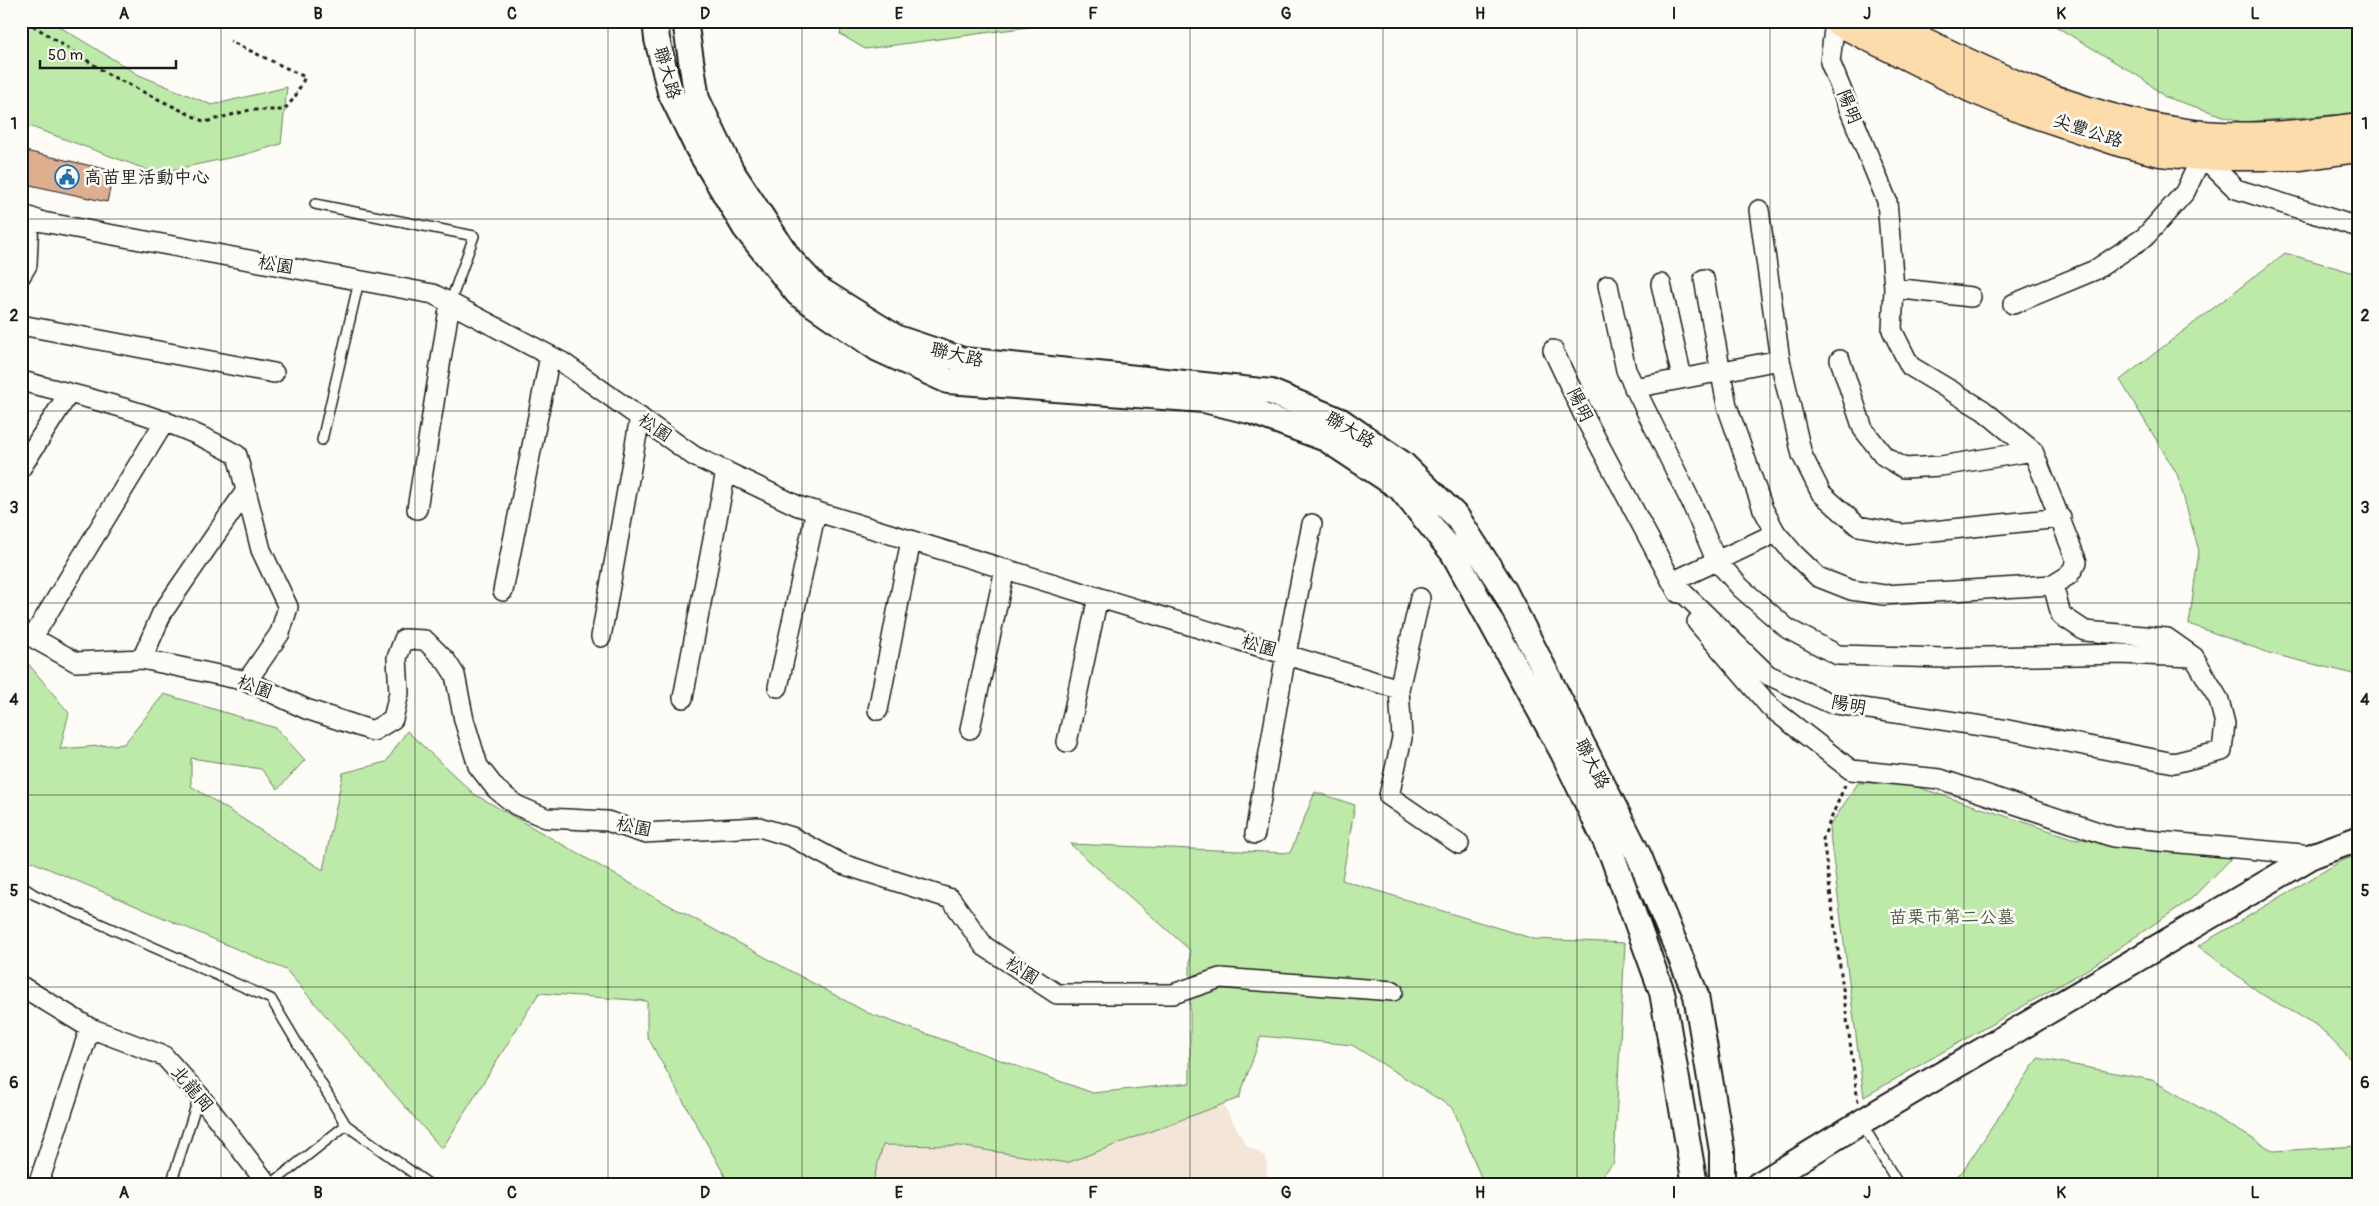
<svg xmlns="http://www.w3.org/2000/svg" width="2379" height="1206" viewBox="0 0 2379 1206" font-family="Pangolin,'LXGW WenKai TC',sans-serif">
<style>
.built{fill:#f3e5d8}
.green{fill:#bdeaa8;stroke:#6c8362}
.building{fill:#ddaf8e;stroke:#1c1c1c}
.lines{fill:none;stroke-linecap:round;stroke-linejoin:round}
.service-casing{stroke:#1c1c1c;stroke-width:12}
.minor-casing{stroke:#1c1c1c;stroke-width:22}
.tertiary-casing{stroke:#1c1c1c;stroke-width:28}
.primary-casing{stroke:#1c1c1c;stroke-width:31}
.path{stroke:#1c1c1c;stroke-width:3;stroke-dasharray:4 4;stroke-linecap:butt}
.service{stroke:#fdfcf7;stroke-width:9}
.minor{stroke:#fdfcf7;stroke-width:19}
.tertiary{stroke:#fdfcf7;stroke-width:24}
.primary{stroke:#fddcac;stroke-width:28}
.grid{fill:none;stroke:#1c1c1c;stroke-width:1;stroke-opacity:0.55}
.labels{text-anchor:middle;dominant-baseline:central;stroke-width:5;stroke-linejoin:round;paint-order:stroke}
.street-label{font-size:18px;fill:#1c1c1c;stroke:#fdfcf7}
.poi-label{font-size:18px;fill:#1c1c1c;stroke:#fdfcf7;text-anchor:start}
.park-label{font-size:18px;fill:#4c5a46;stroke:#fdfcf7}
.neatline{fill:none;stroke:#1c1c1c;stroke-width:2}
.grid-label{font-size:16px;text-anchor:middle;font-weight:bold;fill:#1c1c1c}
</style>
<rect width="100%" height="100%" fill="#fdfcf7"/>
<filter id="ink" filterUnits="userSpaceOnUse"><feTurbulence type="fractalNoise" baseFrequency=".02" numOctaves="2"/><feDisplacementMap in="SourceGraphic" scale="10" xChannelSelector="R" yChannelSelector="G"/><feConvolveMatrix kernelMatrix="1 2 1 2 8 2 1 2 1" color-interpolation-filters="sRGB"/></filter>
<g filter="url(#ink)">
<!-- built -->
<path class="built" d="M1223 1104 1246 1145 1266 1157 1268 1185H872L883 1145 959 1146 1067 1163Z"/>
<!-- green -->
<path class="green" d="M21 21H50L139 75 212 105 287 87 281 144 243 155 156 173 21 123Z
M843 21H1051V24L865 49 840 34Z
M2047 21H2356L2358 24V113L2242 122 2165 97 2143 79Z
M2285 253 2358 274V675L2272 654 2189 624 2199 551 2177 474 2120 380Z
M21 655 69 713 60 749 124 744 164 694 276 728 305 760 278 789 261 769 191 758V786L323 870 343 773 386 762 407 731 474 794 656 898 868 1013 1093 1093 1190 1083V950L1070 844 1290 853 1315 792 1355 805 1342 880 1534 939 1625 943 1614 1162 1595 1185H1484L1453 1108 1352 1045 1261 1036 1239 1098 1067 1163 959 1146 883 1145 872 1185H730L647 1036V1001L539 993 442 1149 286 970 21 857Z
M1902 782 2072 838 2232 858 2191 899 2088 969 1864 1097 1829 827 1858 783Z
M2358 855V1067L2318 1026 2263 995 2198 946 2341 861Z
M2038 1058 2152 1080 2274 1151 2358 1146V1185H1944L1962 1172Z"/>
<!-- building -->
<path class="building" d="M21 150 114 171 107 202 21 183Z"/>
<g class="lines">
<!-- service casing -->
<g class="service-casing">
<path id="service" d="M315 204 474 236 450 303
M322 440 359 281
M21 886 35 895 271 999 346 1125 430 1185
M1861 1122 1899 1185
M175 1185 171 1184 199 1096
M270 1185 346 1125"/>
</g>
<!-- minor casing -->
<g class="minor-casing">
<path id="minor" d="M2202 150V156L2236 189 2358 227
M1759 210 1780 360 1802 455 1821 493 1858 526 1903 534 2061 518
M21 214 43 222 433 294 562 362 694 456 798 506 1399 689
M21 275 27 265 29 217
M1704 279 1727 406 1763 509 1776 533 1794 554 1818 577 1851 590 1884 595 2053 585 2069 575 2077 562 2033 451 1983 410 1910 366 1892 330 1894 288 1887 201 1830 62 1835 21
M1661 284 1682 378
M1608 285 1626 370 1691 502 1716 560 1741 588 1788 629 1838 655 1945 658 2119 654 2194 657
M1894 288 1971 297
M2013 304 2095 270 2145 237 2185 192 2202 156
M21 325 274 373
M1553 350 1585 418 1672 582 1768 675 1830 703 2008 730 2174 763 2222 751 2225 724 2219 700 2194 657 2167 638 2085 631 2061 615 2053 585
M1840 360 1863 429 1884 456 1904 468 1941 466 2033 451
M21 381C96 400 170 416 237 455L261 550 288 607 280 633 247 681
M1634 388 1780 360
M21 468 69 393
M417 509 450 303
M503 591 550 356
M1678 593 1672 582 1776 533
M1420 598 1399 689 1402 738 1389 796 1459 844
M1697 622 1770 707 1851 770 1940 779 2113 837 2314 855
M21 631 76 662 142 659 247 681 306 709 373 731 393 719 399 693 397 658 404 639 425 640 446 661 455 675 464 720 478 766 496 789 516 805 546 818 607 821 643 833 759 827 792 837 842 864 951 899 984 946 1057 994H1173L1220 978 1393 991
M33 637 165 421
M601 637 640 417
M142 659 162 613 245 492
M778 687 816 511
M683 698 726 471
M878 710 911 540
M970 729 1005 569
M1067 742 1098 597
M1255 834 1286 654 1312 524
M21 986 90 1028 164 1056 199 1095 268 1185
M38 1185 90 1028"/>
</g>
<!-- tertiary casing -->
<g class="tertiary-casing">
<path id="tertiary" d="M655 21 657 39 670 92 697 147 745 228 798 294 878 349 948 381 1204 400 1253 412 1326 439 1400 488 1453 553 1563 753 1612 855 1662 992 1695 1185
M685 21 697 99 731 170 789 258 817 288 897 338 963 360 1271 392 1341 421 1403 464 1457 517 1504 590 1639 856 1696 995 1722 1151V1185
M1758 1185 1881 1110 2314 855 2358 839"/>
</g>
<!-- primary casing -->
<g class="primary-casing">
<path id="primary" d="M1837 21 1971 88 2024 110 2123 143 2160 152 2202 156H2301L2358 148
M1882 21C1977 69 2073 117 2180 132 2238 141 2299 135 2358 127"/>
</g>
<!-- path -->
<path class="path" d="M26 21 111 76 205 122 250 110H284L295 97 305 77 230 41
M21 136H24L21 143
M1845 785 1823 838 1858 1102"/>
<!-- service -->
<use href="#service" class="service"/>
<!-- minor -->
<use href="#minor" class="minor"/>
<!-- tertiary -->
<use href="#tertiary" class="tertiary"/>
<!-- primary -->
<use href="#primary" class="primary"/>
</g>
</g>
<!-- grid -->
<path class="grid" d="M221 21V1185M415 21V1185M608 21V1185M802 21V1185M996 21V1185M1190 21V1185M1383 21V1185M1577 21V1185M1770 21V1185M1964 21V1185M2158 21V1185M21 219H2358M21 411H2358M21 603H2358M21 795H2358M21 987H2358"/>
<!-- icons -->
<defs>
<g id="civic-ring" transform="scale(1.25)"><circle r="9.5" fill="#fdfcf7" stroke="#1f6fb2" stroke-width="1.5"/><path d="M-.6-6.5H3V-4.5H.6V-3L4-1V1h2V6H-6V1h2V-1L-.6-3ZM-1.2 2.5V6h2.4V2.5Z" fill="#1f6fb2"/></g>
</defs>
<g fill-rule="evenodd">
<use href="#civic-ring" x="67" y="177"/>
</g>
<g class="labels">
<!-- street labels -->
<g class="street-label">
<text transform="translate(667 73) rotate(74)">聯大路</text>
<text transform="translate(1849 107) rotate(68)">陽明</text>
<text transform="translate(2088 131) rotate(18)">尖豐公路</text>
<text transform="translate(276 265) rotate(10)">松園</text>
<text transform="translate(957 355) rotate(13)">聯大路</text>
<text transform="translate(1580 405) rotate(64)">陽明</text>
<text transform="translate(655 428) rotate(35)">松園</text>
<text transform="translate(1350 430) rotate(31)">聯大路</text>
<text transform="translate(1259 646) rotate(17)">松園</text>
<text transform="translate(255 687) rotate(21)">松園</text>
<text transform="translate(1849 705) rotate(11)">陽明</text>
<text transform="translate(1592 764) rotate(63)">聯大路</text>
<text transform="translate(634 827) rotate(12)">松園</text>
<text transform="translate(1022 971) rotate(33)">松園</text>
<text transform="translate(192 1089) rotate(50)">北龍岡</text>
</g>
<!-- poi labels -->
<g class="poi-label">
<text x="84" y="177">高苗里活動中心</text>
</g>
<!-- park labels -->
<g class="park-label">
<text x="1952" y="917">苗栗市第二公墓</text>
</g>
</g>
<!-- margin -->
<rect width="2379" height="1206" fill="none" stroke="#fdfcf7" stroke-width="55"/>
<!-- scale -->
<path d="M40 60v8h136v-8" fill="none" stroke="#1c1c1c" stroke-width="2.5"/>
<text x="48" y="60" font-size="15" fill="#1c1c1c" stroke="#fdfcf7" stroke-width="4" paint-order="stroke">50 m</text>
<rect x="28" y="28" width="2324" height="1150" class="neatline"/>
<g class="grid-label">
<text x="124" y="19">A</text>
<text x="318" y="19">B</text>
<text x="512" y="19">C</text>
<text x="705" y="19">D</text>
<text x="899" y="19">E</text>
<text x="1093" y="19">F</text>
<text x="1286" y="19">G</text>
<text x="1480" y="19">H</text>
<text x="1674" y="19">I</text>
<text x="1867" y="19">J</text>
<text x="2061" y="19">K</text>
<text x="2255" y="19">L</text>
<text x="14" y="129">1</text>
<text x="2365" y="129">1</text>
<text x="14" y="321">2</text>
<text x="2365" y="321">2</text>
<text x="14" y="513">3</text>
<text x="2365" y="513">3</text>
<text x="14" y="705">4</text>
<text x="2365" y="705">4</text>
<text x="14" y="896">5</text>
<text x="2365" y="896">5</text>
<text x="14" y="1088">6</text>
<text x="2365" y="1088">6</text>
<text x="124" y="1198">A</text>
<text x="318" y="1198">B</text>
<text x="512" y="1198">C</text>
<text x="705" y="1198">D</text>
<text x="899" y="1198">E</text>
<text x="1093" y="1198">F</text>
<text x="1286" y="1198">G</text>
<text x="1480" y="1198">H</text>
<text x="1674" y="1198">I</text>
<text x="1867" y="1198">J</text>
<text x="2061" y="1198">K</text>
<text x="2255" y="1198">L</text>
</g>
</svg>
